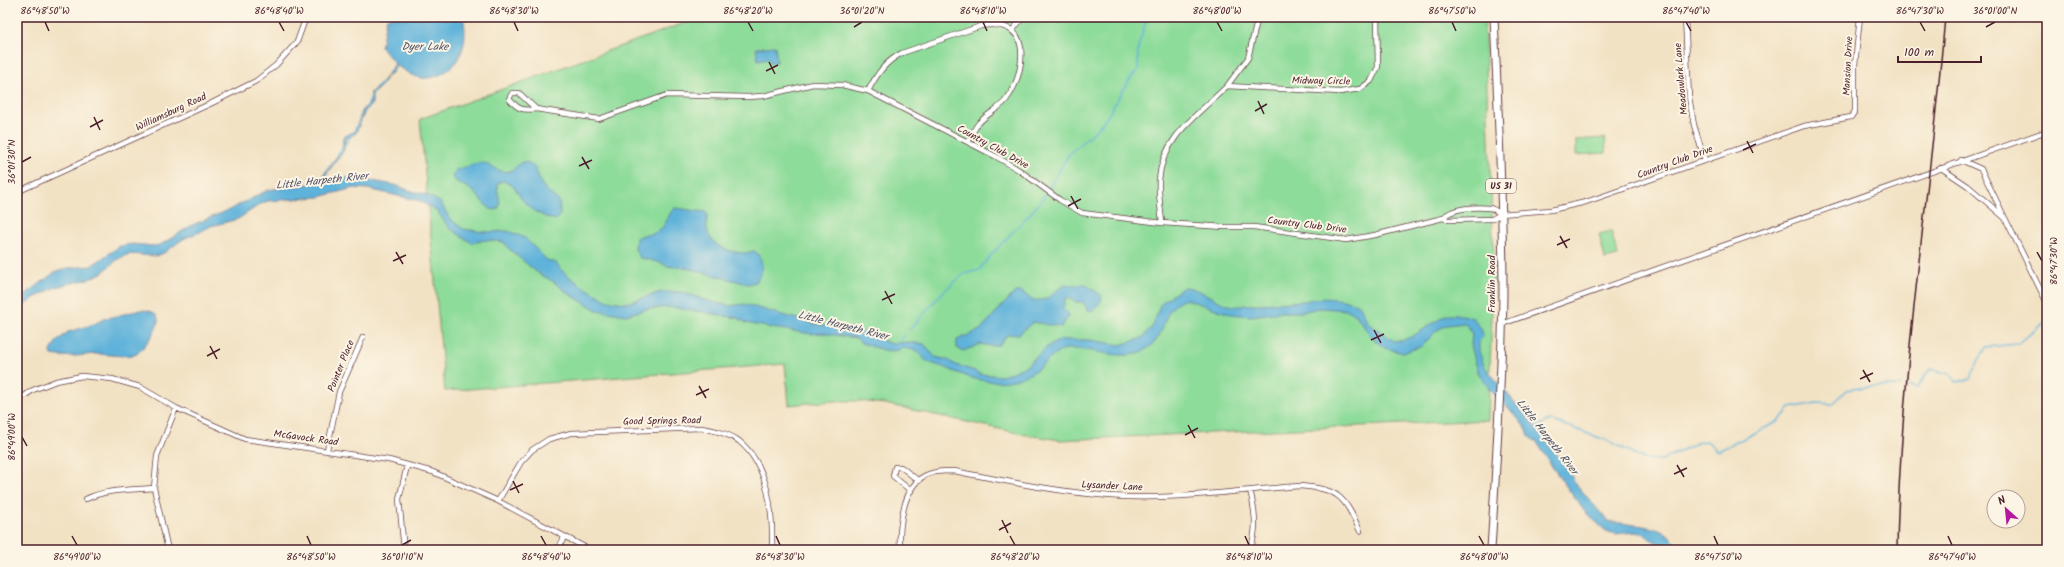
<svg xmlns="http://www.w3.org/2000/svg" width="2064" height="567" viewBox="0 0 2064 567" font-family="Kalam,sans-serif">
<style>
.green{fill:#8ddc9a;stroke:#6c7e62}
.water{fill:#5eb2da;stroke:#546882}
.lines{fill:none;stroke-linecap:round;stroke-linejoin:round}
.stream{stroke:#5eb2da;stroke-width:1.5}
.street-casing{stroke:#633c42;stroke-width:6}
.primary-casing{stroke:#633c42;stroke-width:9}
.street{stroke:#fff;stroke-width:4.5}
.primary{stroke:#fff;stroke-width:7}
.rail{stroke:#4a1f2b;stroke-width:1.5}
.ticks{fill:none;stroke:#4a1f2b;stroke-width:1.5}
.labels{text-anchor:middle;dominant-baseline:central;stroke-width:4;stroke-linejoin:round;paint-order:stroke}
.shield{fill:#fcf5e5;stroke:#7f5f63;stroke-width:1}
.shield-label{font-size:9px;font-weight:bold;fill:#4a1f2b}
.street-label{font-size:10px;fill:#4a1f2b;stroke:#fcf5e5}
.water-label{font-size:11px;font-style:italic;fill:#515268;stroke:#fcf5e5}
.neatline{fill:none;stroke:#4a1f2b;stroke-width:1.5}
.ticks-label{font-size:10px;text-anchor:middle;fill:#4a1f2b}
</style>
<rect width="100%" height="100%" fill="#fcf5e5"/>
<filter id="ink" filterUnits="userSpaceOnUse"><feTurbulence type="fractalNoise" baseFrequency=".025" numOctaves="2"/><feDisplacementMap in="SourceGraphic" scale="8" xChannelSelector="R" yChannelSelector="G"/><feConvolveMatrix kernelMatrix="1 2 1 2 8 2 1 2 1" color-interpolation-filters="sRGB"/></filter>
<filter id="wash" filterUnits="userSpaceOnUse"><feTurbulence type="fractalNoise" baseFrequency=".012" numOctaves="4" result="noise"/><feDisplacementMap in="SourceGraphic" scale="16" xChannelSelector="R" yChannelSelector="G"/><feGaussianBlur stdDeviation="0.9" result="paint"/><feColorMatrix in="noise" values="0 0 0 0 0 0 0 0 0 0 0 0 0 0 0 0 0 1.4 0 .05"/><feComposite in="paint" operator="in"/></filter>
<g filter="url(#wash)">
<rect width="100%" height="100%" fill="#f2e2c4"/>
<!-- green -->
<path class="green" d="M701 17H1484L1494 264 1488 420 1060 440 1027 435 885 404 859 401H832L789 405 785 364 445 391 420 119Z
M1605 138 1606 153 1576 155V140Z
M1611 231 1618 256 1605 259 1599 234Z"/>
<!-- water -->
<path class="water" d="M388 17H463C470 45 458 74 428 78 416 80 405 71 396 65L393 72 386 77 382 85 372 94V104L365 111 356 133 345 139 344 150 325 176V181L341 178H355L395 185 411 191 425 194 440 202 450 219 463 229 484 232 508 231 525 238 547 260 556 263 564 273 582 286 608 301 627 303 661 292H682L705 300 730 306 744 304 818 325 852 328 892 344 907 342 924 344 935 357 948 360 956 365 975 371 978 374 1003 376 1026 366 1047 347 1060 340H1090L1120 345 1142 338 1153 326 1160 305 1164 301 1184 287C1205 288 1225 312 1245 305L1305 301C1320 296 1346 298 1360 306L1368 323 1394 341H1401L1413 336 1446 315H1463L1473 318 1481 328 1483 335 1479 342V351L1484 366 1532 423 1562 461 1576 484 1605 518 1609 521C1635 527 1667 522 1681 550H1666L1664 546 1650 539 1643 533 1635 532 1616 534 1606 531 1585 512 1553 468 1537 442 1529 437 1527 430 1516 416 1490 390 1478 372 1471 345 1472 334 1465 323 1447 325 1437 330 1422 346 1403 353 1385 348 1372 338 1356 315 1348 310 1319 308 1301 312H1280L1252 316 1230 314 1186 299C1156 310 1172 334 1145 350 1124 363 1091 347 1067 349 1058 350 1047 362 1040 367 1013 389 979 383 951 370 936 363 927 366 918 351L904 348 895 351 883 350 861 343 856 338 821 333 812 334 772 328 746 323 738 318 671 307 647 309 626 315 597 310 572 296 554 282 538 273 509 249 504 242 485 240 472 243 449 228 437 211 420 201 368 189 354 188 319 197 268 201 259 205 238 219 211 226 200 232 183 239 164 253 156 256 129 254 118 259 103 272 92 278 56 287 34 298 17 311V301L55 272 67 268 91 266 120 246 132 244 155 246 162 244 192 225 229 210 268 190 323 182 324 174 342 149 343 137 355 131 363 109 370 104 371 92 379 86 395 64 381 47 386 20Z
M775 46 777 62 770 63 769 58 758 60 756 48Z
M481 162C491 164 501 176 512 170 516 168 518 164 522 162 537 161 537 177 543 186 547 192 553 196 559 201L560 214 556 220C546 218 531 211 525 203 517 194 516 184 502 181L498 183C495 193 503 200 498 209L493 210C484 206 479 196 471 190 465 185 457 184 452 177L456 170Z
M675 208 706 212 708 215C701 239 721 252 744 253 748 253 752 251 755 251 765 261 763 271 756 282L748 284 686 268 666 266 662 263 640 258 635 249 636 238C644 233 653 236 660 230 667 224 668 213 675 208Z
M1066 285H1086L1101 295 1102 300 1092 311 1088 310 1083 302H1076L1068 298 1065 299 1063 308 1068 313V317L1061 327 1033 322 1019 334 1007 335 999 345 990 346 981 344 963 351 957 348V340L980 330 1015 292H1022L1032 300C1053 302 1050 292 1066 285Z
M140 310C176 310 149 341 137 354 123 358 110 354 96 354 81 355 67 358 52 355L50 353 56 342 68 332 92 325 104 319Z"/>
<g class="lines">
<!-- stream -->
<path class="stream" d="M376 88 382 83
M366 108 373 93
M353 133 357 125
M338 154 351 136
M909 330 943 292 964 274 979 270 992 254 1040 203 1069 154 1097 129 1107 117 1128 82 1138 70V48L1147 17
M897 344 905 335
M1909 387 1917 388 1930 369 1949 374 1957 382 1970 379 1986 347 2018 344 2047 320
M1534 428 1550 420 1611 442 1644 459 1662 460 1699 442 1707 441 1718 451 1779 421 1790 408 1816 403 1833 404 1846 390 1866 387 1901 386"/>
</g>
</g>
<g filter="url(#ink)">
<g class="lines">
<!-- street casing -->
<g class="street-casing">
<path id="street" d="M1258 17 1248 58 1227 86 1340 92 1360 89 1371 81 1378 67 1377 17
M1685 17 1689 97 1694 125 1705 161
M1012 31 1023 17
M868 91C877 74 885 62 902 53L981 26C993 24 1009 24 1017 36 1027 54 1018 85 1006 100 998 110 986 114 978 124 974 129 971 136 968 142
M536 109C522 111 518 109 509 99L512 93H519L536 109 599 119 667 95 748 97 763 96 813 84 842 85 868 91 995 156 1019 170 1060 200 1082 213 1162 223 1225 227H1254L1346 240 1375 235 1443 218
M1961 160 1981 169 2004 216
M1941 168 1968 186 2005 218 2047 303
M17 192 212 103 256 81 276 65 297 42 306 17
M1501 214C1498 212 1494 209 1490 208 1477 207 1452 207 1443 218L1448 220 1492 219 1501 214 1551 210 1586 202 1804 126 1851 117 1855 111V65L1860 17
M1162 223C1161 209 1158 195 1159 180 1162 137 1199 114 1227 86
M1502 324 2047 131
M17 401 33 390 56 381 82 376 112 379 140 387 176 408 245 439 389 460 433 472 498 501 590 550
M327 450 339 392 363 337
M911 491 893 476 895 467H901L919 481
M86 499C106 489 132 490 154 488
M498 501 521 462 532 450 549 439 571 433 701 428C714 430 728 433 739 441 770 467 773 513 772 550
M168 550 154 488 157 456 176 408
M404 550 399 499 407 466
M558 550 564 537
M900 550C899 529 902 492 921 478 931 471 943 471 954 471 1006 481 1057 492 1110 496 1171 501 1238 490 1300 486 1339 489 1344 496 1360 531
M1250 550C1258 529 1255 511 1250 490"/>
</g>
<!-- primary casing -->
<g class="primary-casing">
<path id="primary" d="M1491 550C1496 464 1502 379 1503 293 1503 201 1498 109 1494 17"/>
</g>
<!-- street -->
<use href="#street" class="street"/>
<!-- primary -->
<use href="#primary" class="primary"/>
<!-- rail -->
<path class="rail" d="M1897 550C1900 371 1930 195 1945 17"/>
</g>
</g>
<!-- ticks -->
<path class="ticks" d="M45 22 49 31M279 22 284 31M514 22 518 31M748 22 753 31M983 22 987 31M1217 22 1222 31M1452 22 1456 31M1686 22 1691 31M1920 22 1925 31M854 27 862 22M1986 27 1995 22M769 62 775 74M766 71 778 65M1258 101 1264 114M1255 111 1267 104M94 117 100 130M90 127 103 120M1747 141 1753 153M1743 150 1756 144M582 157 589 169M22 162 31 157M579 166 592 160M1071 196 1078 209M1068 206 1081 199M1560 236 1567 248M1557 245 1570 239M396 252 403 264M2037 252 2042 261M393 261 406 255M885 291 892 304M882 300 895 294M1374 330 1381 343M1371 340 1384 334M210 346 217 359M207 356 220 349M1863 370 1870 382M1860 379 1873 373M699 386 706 398M696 395 709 389M1188 425 1195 438M1185 435 1198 428M22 437 27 446M1677 465 1684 477M1674 474 1687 468M513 481 519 493M510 490 523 484M1002 520 1008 533M999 530 1011 523M72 536 77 545M307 536 311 545M541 536 546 545M776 536 780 545M1010 536 1015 545M1245 536 1249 545M1479 536 1484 545M1714 536 1718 545M1948 536 1952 545M402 545 411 540"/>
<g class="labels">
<!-- shield labels -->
<rect class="shield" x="1486" y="179" width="30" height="14" rx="3"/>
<g class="shield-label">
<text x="1501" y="186">US 31</text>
</g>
<!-- street labels -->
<g class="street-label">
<text transform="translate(1848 66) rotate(-87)">Mansion Drive</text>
<text transform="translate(1681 79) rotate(-95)">Meadowlark Lane</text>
<text transform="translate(1321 81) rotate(1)">Midway Circle</text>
<text transform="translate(171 112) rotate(-25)">Williamsburg Road</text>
<text transform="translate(993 147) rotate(29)">Country Club Drive</text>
<text transform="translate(1675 162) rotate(-20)">Country Club Drive</text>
<text transform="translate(1307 225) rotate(7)">Country Club Drive</text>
<text transform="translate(1492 284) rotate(-90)">Franklin Road</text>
<text transform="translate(341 366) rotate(-68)">Pointer Place</text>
<text transform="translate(662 421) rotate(-1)">Good Springs Road</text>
<text transform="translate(306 438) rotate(8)">McGavock Road</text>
<text transform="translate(1112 486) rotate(3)">Lysander Lane</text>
</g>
<!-- water labels -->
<g class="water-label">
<text x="425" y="47">Dyer Lake</text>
<text transform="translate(322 181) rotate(-6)">Little Harpeth River</text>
<text transform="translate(843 326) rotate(14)">Little Harpeth River</text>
<text transform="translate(1547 437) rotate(52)">Little Harpeth River</text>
</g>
</g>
<!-- margin -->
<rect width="2064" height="567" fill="none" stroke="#fcf5e5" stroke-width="44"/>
<!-- north arrow -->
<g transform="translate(2006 509) rotate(333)"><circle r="19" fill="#fcf5e5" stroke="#b59f9b"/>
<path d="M0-3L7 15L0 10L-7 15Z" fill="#b5179e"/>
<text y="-6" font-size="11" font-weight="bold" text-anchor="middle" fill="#4a1f2b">N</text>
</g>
<!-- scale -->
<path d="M1898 56v6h83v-6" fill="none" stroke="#4a1f2b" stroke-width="2"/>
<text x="1904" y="56" font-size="12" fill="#4a1f2b" stroke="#fcf5e5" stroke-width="3" paint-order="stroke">100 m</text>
<rect x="22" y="22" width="2020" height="523" class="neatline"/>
<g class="ticks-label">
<text x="45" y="14">86°48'50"W</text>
<text x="279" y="14">86°48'40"W</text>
<text x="514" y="14">86°48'30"W</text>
<text x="748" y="14">86°48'20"W</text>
<text x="862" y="14">36°01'20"N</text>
<text x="983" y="14">86°48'10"W</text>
<text x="1217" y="14">86°48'00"W</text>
<text x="1452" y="14">86°47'50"W</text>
<text x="1686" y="14">86°47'40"W</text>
<text x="1920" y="14">86°47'30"W</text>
<text x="1995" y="14">36°01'00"N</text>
<text transform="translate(11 162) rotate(-90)" y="4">36°01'30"N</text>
<text transform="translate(2053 261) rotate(-90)" y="4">86°47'30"W</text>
<text transform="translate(11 437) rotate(-90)" y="4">86°49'00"W</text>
<text x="77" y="560">86°49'00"W</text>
<text x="311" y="560">86°48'50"W</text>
<text x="402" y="560">36°01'10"N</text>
<text x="546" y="560">86°48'40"W</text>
<text x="780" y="560">86°48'30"W</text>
<text x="1015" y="560">86°48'20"W</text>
<text x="1249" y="560">86°48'10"W</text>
<text x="1484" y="560">86°48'00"W</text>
<text x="1718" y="560">86°47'50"W</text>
<text x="1952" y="560">86°47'40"W</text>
</g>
</svg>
